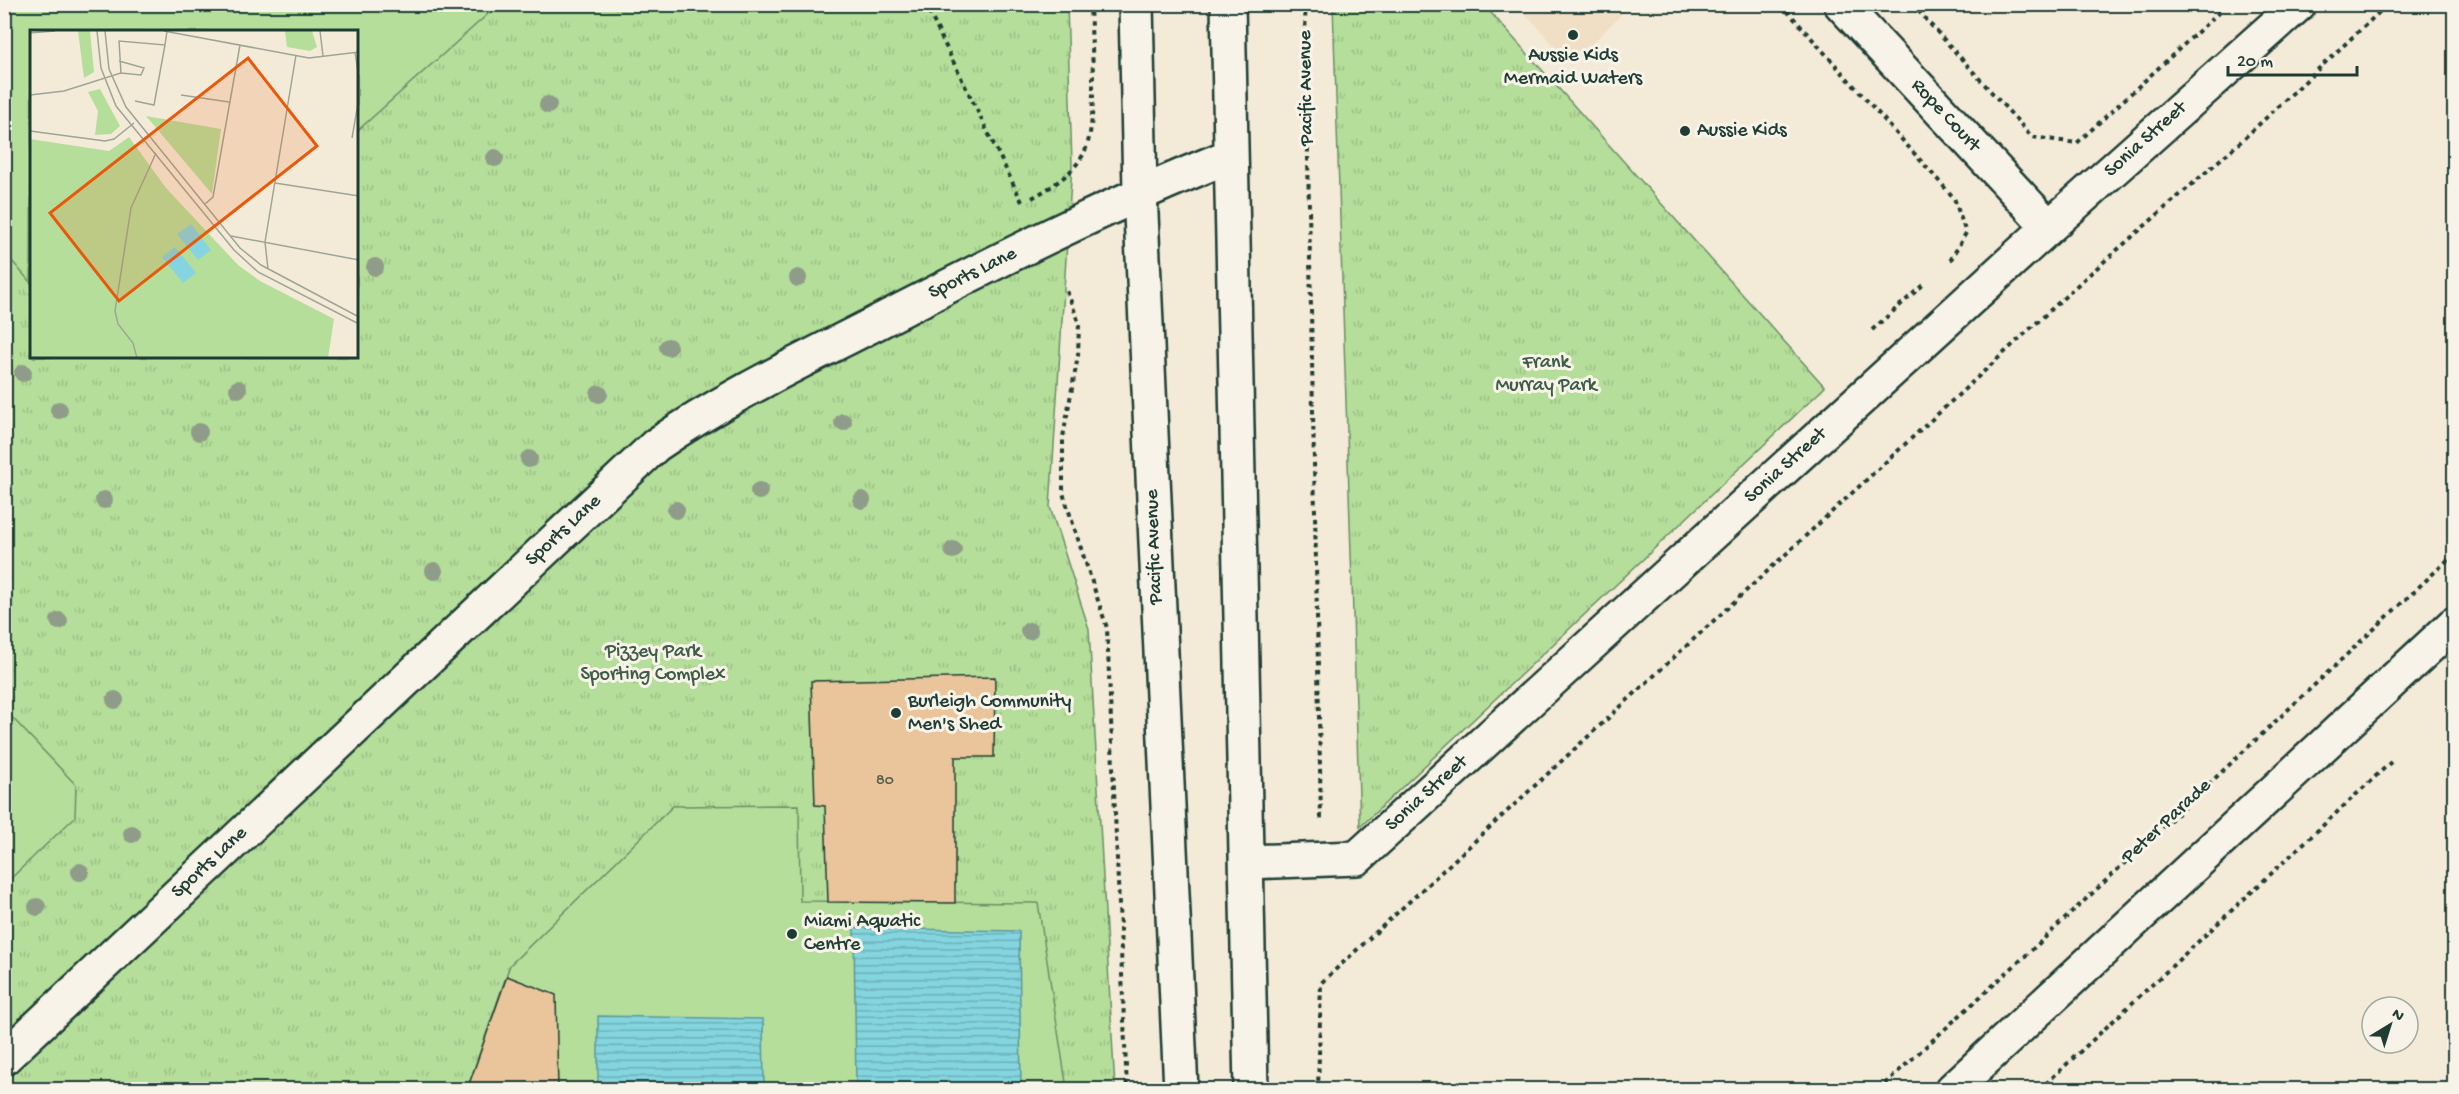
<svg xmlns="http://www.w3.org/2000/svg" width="2459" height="1094" viewBox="0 0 2459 1094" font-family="'Gochi Hand',sans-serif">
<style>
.built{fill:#f1dfc5}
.grass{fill:url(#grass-tufts);stroke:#6a8e67;stroke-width:1.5;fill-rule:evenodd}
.pitch{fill:#b5de9a;stroke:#6a8e67;stroke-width:1.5}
.water{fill:url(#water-rules);stroke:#5c989b;stroke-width:1.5}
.building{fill:#eac49a;stroke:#1f3d34;stroke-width:1.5}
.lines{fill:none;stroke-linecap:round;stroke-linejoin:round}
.minor-casing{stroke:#1f3d34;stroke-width:38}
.tertiary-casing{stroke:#1f3d34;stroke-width:38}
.secondary-casing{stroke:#1f3d34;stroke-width:38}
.path{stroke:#1f3d34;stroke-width:4;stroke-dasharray:4.5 4.5;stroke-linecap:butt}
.minor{stroke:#f7f3e8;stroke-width:33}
.tertiary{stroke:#f7f3e8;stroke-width:33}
.secondary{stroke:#f7f3e8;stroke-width:33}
.tree{fill:#8f9c89}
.poi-dot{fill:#1f3d34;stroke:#f7f3e8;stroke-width:2}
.labels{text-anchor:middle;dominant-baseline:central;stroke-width:6;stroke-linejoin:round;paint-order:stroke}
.number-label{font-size:16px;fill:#525f4e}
.poi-label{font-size:20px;fill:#1f3d34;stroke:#f7f3e8;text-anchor:start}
.street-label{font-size:20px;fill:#1f3d34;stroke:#f7f3e8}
.park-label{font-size:20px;fill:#3d5d48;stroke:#f7f3e8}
.inset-road{fill:none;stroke:#9fa596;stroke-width:1.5}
.view{fill:#e8590c;fill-opacity:0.15;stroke:#e8590c;stroke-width:3}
.inset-edge{fill:none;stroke:#1f3d34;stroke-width:3}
</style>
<defs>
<pattern id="grass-tufts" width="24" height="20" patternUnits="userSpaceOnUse" patternTransform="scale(1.5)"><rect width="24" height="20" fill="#b5de9a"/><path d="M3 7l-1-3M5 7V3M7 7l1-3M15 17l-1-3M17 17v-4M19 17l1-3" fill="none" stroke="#9bbf85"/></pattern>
<pattern id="water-rules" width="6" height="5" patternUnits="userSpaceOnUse" patternTransform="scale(1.5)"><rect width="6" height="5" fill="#84d5df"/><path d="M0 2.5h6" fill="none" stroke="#6baeb6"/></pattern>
</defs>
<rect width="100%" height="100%" fill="#f4ead8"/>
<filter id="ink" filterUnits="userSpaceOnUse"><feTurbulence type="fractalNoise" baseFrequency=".0167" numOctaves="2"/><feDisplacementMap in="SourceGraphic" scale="12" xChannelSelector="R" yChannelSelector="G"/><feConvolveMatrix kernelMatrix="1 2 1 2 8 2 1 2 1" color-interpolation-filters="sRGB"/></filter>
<g filter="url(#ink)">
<!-- built -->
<path class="built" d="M1518 5H1631L1571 65Z"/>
<!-- grass -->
<path class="grass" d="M5 5H1067L1072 165 1050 507 1089 629 1115 1089 5 1090ZM32 32H357V357H32Z
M1333 5H1484L1825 387 1360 827Z"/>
<!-- pitch -->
<path class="pitch" d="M4 5 5 4 498 5 357 131V32H32L31 283 5 253Z
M5 710 76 785 75 817 5 884Z
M799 805 800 901 1038 903 1067 1089 467 1090 510 965 673 806Z"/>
<!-- water -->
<path class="water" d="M854 928 1019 931 1021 1089H856Z
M598 1016 763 1019 764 1089H598Z"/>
<!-- building -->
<path class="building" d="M995 677 994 757H955V903L828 902 825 806 815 805 811 681Z
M507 976 556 995 558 1090H467Z"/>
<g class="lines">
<!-- minor casing -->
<g class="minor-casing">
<path id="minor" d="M1841 4 2049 227
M1248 862 1357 858 2049 227 2299 4
M1952 1090 2454 624"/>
</g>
<!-- tertiary casing -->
<g class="tertiary-casing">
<path id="tertiary" d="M4 1058 656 445C726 397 802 361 878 322 993 263 1109 204 1230 156"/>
</g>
<!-- secondary casing -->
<g class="secondary-casing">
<path id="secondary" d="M1136 4 1140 192 1181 1090
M1228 4 1251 1090"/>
</g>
<!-- path -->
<path class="path" d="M925 4 1024 206
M1305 4 1321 819
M1781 4 1954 198 1966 233 1950 261
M1912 4 2032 137 2077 143 2228 4
M1032 198C1053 186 1073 174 1084 153 1099 124 1091 40 1090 4
M1067 291 1079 323 1078 356 1063 437V493L1107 628 1127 1090
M1872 330 1924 284
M1318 1090 1321 983 2083 280 2238 144 2388 4
M1878 1090 2035 947 2454 554
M2039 1090 2391 762"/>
<!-- minor -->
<use href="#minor" class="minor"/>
<!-- tertiary -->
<use href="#tertiary" class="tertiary"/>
<!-- secondary -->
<use href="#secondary" class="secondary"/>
</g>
<!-- trees -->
<g class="tree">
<circle cx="548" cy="105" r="9"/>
<circle cx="495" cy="158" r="9"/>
<circle cx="375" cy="267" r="9"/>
<circle cx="798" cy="278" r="9"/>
<circle cx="668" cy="347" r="9"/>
<circle cx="23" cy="373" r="9"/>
<circle cx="238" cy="389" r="9"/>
<circle cx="599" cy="394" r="9"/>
<circle cx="59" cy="410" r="9"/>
<circle cx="843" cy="422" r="9"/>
<circle cx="199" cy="432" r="9"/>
<circle cx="529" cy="459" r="9"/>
<circle cx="759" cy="491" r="9"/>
<circle cx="104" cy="500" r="9"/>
<circle cx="862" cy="500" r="9"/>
<circle cx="676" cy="510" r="9"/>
<circle cx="953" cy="550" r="9"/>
<circle cx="434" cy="571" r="9"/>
<circle cx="59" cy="621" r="9"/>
<circle cx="1029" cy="631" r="9"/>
<circle cx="115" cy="700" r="9"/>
<circle cx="132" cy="834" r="9"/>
<circle cx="80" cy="872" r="9"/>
<circle cx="37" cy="907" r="9"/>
</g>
</g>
<!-- markers -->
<g class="poi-dot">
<circle cx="1573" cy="35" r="6"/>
<circle cx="1685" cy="131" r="6"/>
<circle cx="896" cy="713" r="6"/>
<circle cx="792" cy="934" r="6"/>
</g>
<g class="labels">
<!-- number labels -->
<g class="number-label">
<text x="885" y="781">80</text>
</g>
<!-- poi labels -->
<g class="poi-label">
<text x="1573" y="56" text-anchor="middle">Aussie Kids<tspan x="1573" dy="23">Mermaid Waters</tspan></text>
<text x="1697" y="131">Aussie Kids</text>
<text x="908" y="702">Burleigh Community<tspan x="908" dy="23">Men's Shed</tspan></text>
<text x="804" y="922">Miami Aquatic<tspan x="804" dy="23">Centre</tspan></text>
</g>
<!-- street labels -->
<g class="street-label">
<text transform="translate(1307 88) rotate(-91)">Pacific Avenue</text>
<text transform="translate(1945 116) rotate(47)">Rope Court</text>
<text transform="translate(2146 140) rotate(-42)">Sonia Street</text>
<text transform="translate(973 274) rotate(-26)">Sports Lane</text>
<text transform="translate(1786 466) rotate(-42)">Sonia Street</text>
<text transform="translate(564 531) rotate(-43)">Sports Lane</text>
<text transform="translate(1155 547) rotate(-92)">Pacific Avenue</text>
<text transform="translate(1427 794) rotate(-42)">Sonia Street</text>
<text transform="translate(2167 822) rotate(-43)">Peter Parade</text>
<text transform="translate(210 863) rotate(-43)">Sports Lane</text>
</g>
<!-- park labels -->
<g class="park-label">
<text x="1546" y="363">Frank<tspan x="1546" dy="23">Murray Park</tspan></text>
<text x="653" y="652">Pizzey Park<tspan x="653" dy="23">Sporting Complex</tspan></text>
</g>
</g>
<!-- overview -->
<g transform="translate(30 30)">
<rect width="328" height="328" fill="#f4ead8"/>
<path d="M48 1H60L64 42 54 48ZM255 1H282L287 17 280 21 257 17ZM70 59 90 96 81 104 65 105 68 81 58 62ZM116 86 191 99 182 164ZM99 107 136 158 208 235 230 251 304 289 298 328H0V109L79 121Z" fill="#b5de9a"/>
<path d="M102 289 120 295 122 303 132 302 161 326 119 328 117 311 100 297Z" fill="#b5de9a"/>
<path d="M0 121 14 124 1 197H0ZM21 124 64 132 51 206 7 198ZM160 191 208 235 150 294 135 268 122 229 125 206 135 198 141 205ZM0 230 75 242 68 304 53 302 52 309 38 307 39 300 0 295ZM219 284 263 291 257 328H212Z" fill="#b5de9a"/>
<path d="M161 194 181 220 168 230 147 204ZM145 217 166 243 153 253 132 227Z" fill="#84d5df"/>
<path class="inset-road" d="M67 1 71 38 86 76 204 220 228 242 329 294M75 1 79 39 96 77 210 218 231 235 329 287M134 1 279 28 329 22M290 1 293 26M0 3 25 1M325 22 329 49M89 31 114 38 111 45 91 43M0 65 34 61 91 43 89 11 135 15 137 1M151 65 199 72M105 71 124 75 135 15M0 101 75 111 84 109 104 93M322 108 329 68M245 153 329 166M175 174 183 167 210 15M201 206 329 230M238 239 235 212 266 25M107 328 103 313 88 294 85 281 101 178 126 123"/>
<path class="view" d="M218 28 287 116 89 271 20 183Z"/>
<rect width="328" height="328" class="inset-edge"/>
</g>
<!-- margin -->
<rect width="2459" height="1094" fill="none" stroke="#f7f3e8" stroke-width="24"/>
<rect x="12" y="12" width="2435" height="1070" fill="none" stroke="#1f3d34" stroke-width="2" filter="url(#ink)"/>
<!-- north arrow -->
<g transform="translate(2390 1025) rotate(38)"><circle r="28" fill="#f7f3e8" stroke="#a1aaa0" stroke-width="1.5"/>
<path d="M0-4.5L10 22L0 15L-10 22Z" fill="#1f3d34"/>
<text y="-9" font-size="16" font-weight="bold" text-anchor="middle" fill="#1f3d34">N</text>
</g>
<!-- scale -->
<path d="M2228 66v9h129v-9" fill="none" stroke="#1f3d34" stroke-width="3"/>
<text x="2237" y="66" font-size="18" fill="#1f3d34" stroke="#f7f3e8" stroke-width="4.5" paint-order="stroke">20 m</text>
</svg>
